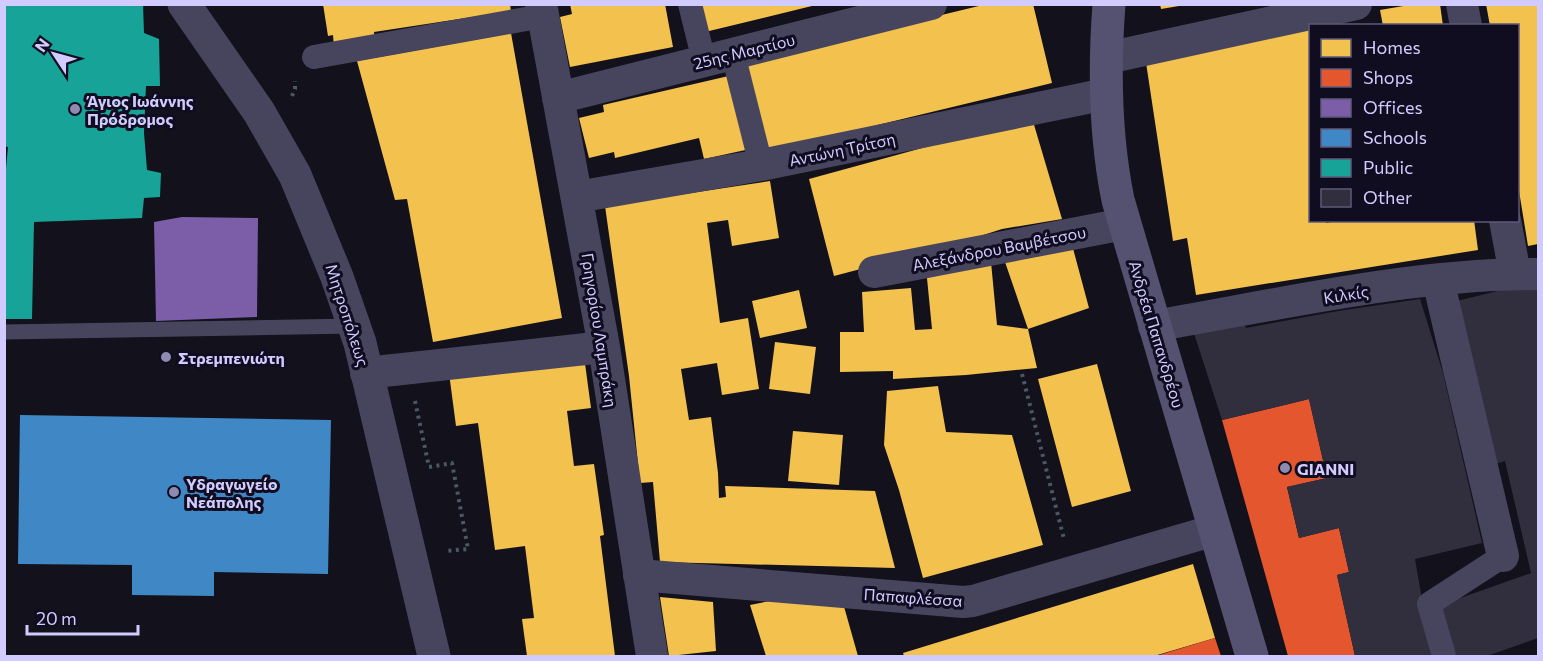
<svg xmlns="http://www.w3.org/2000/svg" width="1543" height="661" viewBox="0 0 1543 661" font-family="Commissioner,sans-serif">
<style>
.homes{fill:#f2c14e}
.shops{fill:#e4572e}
.offices{fill:#7b5ea7}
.schools{fill:#3f88c5}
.public{fill:#17a398}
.building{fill:#312e3e}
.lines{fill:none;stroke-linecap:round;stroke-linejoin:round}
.path{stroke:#4a5866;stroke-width:4;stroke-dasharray:3 4.5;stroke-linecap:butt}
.service{stroke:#47455d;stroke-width:15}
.pedestrian{stroke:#47455d;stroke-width:24}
.minor{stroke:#47455d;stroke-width:32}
.tertiary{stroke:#47455d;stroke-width:33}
.secondary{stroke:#545270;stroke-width:33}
.poi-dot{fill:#8f8ab0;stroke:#100d20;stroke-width:2}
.labels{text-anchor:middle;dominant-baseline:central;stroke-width:6;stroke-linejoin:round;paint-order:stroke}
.street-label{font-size:16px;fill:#d2cbff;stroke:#100d20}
.poi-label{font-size:16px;font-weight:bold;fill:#d2cbff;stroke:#100d20;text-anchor:start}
</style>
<rect width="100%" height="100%" fill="#13111c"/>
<!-- homes -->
<path class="homes" d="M323 4H510L511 11 374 32 375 41 334 47 333 35 328 36Z
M570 4H665L673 47 570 67 560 17 572 14Z
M698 4H816V5L705 32Z
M987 4H1033L1052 83 765 152 743 63Z
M1160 4H1179V6L1161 9Z
M1415 4H1440L1443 26H1383L1380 10Z
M1486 4H1538V244L1528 246 1518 185V26H1490Z
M1310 29V111H1309L1310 220H1326V223L1342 220H1474L1478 250 1196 295 1187 238 1173 241 1145 56Z
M511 33 562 318 433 342 407 199 395 200 357 61Z
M733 75 750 149 704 159 699 138 615 158 614 152 589 158 579 118 604 112 603 105Z
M1032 118 1062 219 1002 229 952 245 834 276 809 179Z
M770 181 779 238 732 246 728 220 707 223 720 323 748 318 759 389 722 395 717 363 681 369 689 420 711 417 718 473 719 498 726 497 725 486 875 491 895 568 660 562 653 482 640 483 629 376 605 206Z
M1071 241 1089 308 1028 329 1037 368 966 375 893 379V371L840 372V332H864L862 292 911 288 915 330 932 329 926 268 991 262 997 325 1028 329 1005 262Z
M799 290 807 328 760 338 752 301Z
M775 342 816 347 810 394 769 389Z
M584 356 591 408 567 411 574 466 594 464 604 535 600 536 615 656H527L522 619 534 618 525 546 495 550 478 423 456 426 449 373Z
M1097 364 1131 491 1072 507 1038 379Z
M938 386 946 432 1012 435 1043 545 923 578 899 490 884 445 887 391Z
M793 431 843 435 839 485 788 481Z
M1193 564 1215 638 1154 656H904L903 653Z
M660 597 713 602 716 651 669 656Z
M785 598 843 603 858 656H766L750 605Z"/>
<!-- shops -->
<path class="shops" d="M1309 399 1327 478 1287 487 1299 538 1339 528 1349 572 1337 575 1355 656H1288L1222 420Z
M1215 638 1221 656H1156Z"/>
<!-- offices -->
<path class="offices" d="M182 217 258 218 257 317 156 321 154 222Z"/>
<!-- schools -->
<path class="schools" d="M20 415 331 420 328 574 214 572V596L132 595V565L18 564Z"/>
<!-- public -->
<path class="public" d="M4 4H143L144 33 159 39 160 86H146L144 133 147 170 161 173 160 197 144 198 142 218 34 222 32 319H4V168H6L8 147 4 146Z"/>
<!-- building -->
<path class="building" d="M1538 281V638L1487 656H1447L1432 608 1531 573 1505 461 1495 464 1457 301Z
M1420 299 1443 373 1482 543 1415 559 1425 617 1436 656H1355L1337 575 1349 572 1339 528 1299 538 1287 487 1327 478 1309 399 1222 420 1191 324 1240 313 1246 328 1338 311Z"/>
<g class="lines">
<!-- path -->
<path class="path" d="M292 96 295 89V81
M1022 374 1064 539
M415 401 429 467 452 463 468 549 446 551"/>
<!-- service -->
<path class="service" d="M4 332 354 326"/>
<!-- pedestrian -->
<path class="pedestrian" d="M690 4 704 61
M733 54 761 165
M314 57 543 16
M1444 656 1429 604 1503 556"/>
<!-- minor -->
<path class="minor" d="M541 4 604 347 652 656
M1462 4 1466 26
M1107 58 1356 4
M558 98 931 4
M577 197 761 165 1106 94
M1505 220 1515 274
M874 272 1124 224
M1438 280 1503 556
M1154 326C1281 304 1410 274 1538 274
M366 373 604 347
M639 575 963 602 973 601 1215 530"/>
<!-- tertiary -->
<path class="tertiary" d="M184 4 259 112 295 175 337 277 360 343 434 656"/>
<!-- secondary -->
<path class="secondary" d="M1109 4C1104 70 1105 136 1118 200L1252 656"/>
</g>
<!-- markers -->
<g class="poi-dot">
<circle cx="75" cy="109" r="6"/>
<circle cx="166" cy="357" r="6"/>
<circle cx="1285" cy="468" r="6"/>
<circle cx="174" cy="492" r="6"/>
</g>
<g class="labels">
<!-- street labels -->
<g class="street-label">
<text transform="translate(744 51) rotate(-14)">25ης Μαρτίου</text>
<text transform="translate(842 149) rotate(-12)">Αντώνη Τρίτση</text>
<text transform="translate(999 248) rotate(-11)">Αλεξάνδρου Βαμβέτσου</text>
<text transform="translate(1346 294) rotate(-9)">Κιλκίς</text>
<text transform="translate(348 315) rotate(72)">Μητροπόλεως</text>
<text transform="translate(600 330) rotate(81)">Γρηγορίου Λαμπράκη</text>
<text transform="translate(1157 334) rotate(73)">Ανδρέα Παπανδρέου</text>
<text transform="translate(913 597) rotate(4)">Παπαφλέσσα</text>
</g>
<!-- poi labels -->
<g class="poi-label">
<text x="87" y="100">Άγιος Ιωάννης<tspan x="87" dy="18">Πρόδρομος</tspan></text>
<text x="178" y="357">Στρεμπενιώτη</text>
<text x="1297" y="468">GIANNI</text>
<text x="186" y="483">Υδραγωγείο<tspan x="186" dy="18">Νεάπολης</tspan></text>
</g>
</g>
<!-- border -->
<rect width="1543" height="661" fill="none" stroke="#d2cbff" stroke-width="12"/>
<!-- legend -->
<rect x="1309" y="24" width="210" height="198" fill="#100d20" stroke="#5e5979" stroke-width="1.5"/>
<rect x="1321" y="39" width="30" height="18" fill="#f2c14e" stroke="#5e5979" stroke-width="1.5"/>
<text x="1363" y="54" font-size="18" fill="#d2cbff">Homes</text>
<rect x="1321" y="69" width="30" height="18" fill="#e4572e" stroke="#5e5979" stroke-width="1.5"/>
<text x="1363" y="84" font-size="18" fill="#d2cbff">Shops</text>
<rect x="1321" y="99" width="30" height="18" fill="#7b5ea7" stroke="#5e5979" stroke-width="1.5"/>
<text x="1363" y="114" font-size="18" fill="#d2cbff">Offices</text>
<rect x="1321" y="129" width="30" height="18" fill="#3f88c5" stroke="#5e5979" stroke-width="1.5"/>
<text x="1363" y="144" font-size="18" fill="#d2cbff">Schools</text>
<rect x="1321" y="159" width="30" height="18" fill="#17a398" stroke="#5e5979" stroke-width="1.5"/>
<text x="1363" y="174" font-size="18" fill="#d2cbff">Public</text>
<rect x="1321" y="189" width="30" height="18" fill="#312e3e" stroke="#5e5979" stroke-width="1.5"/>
<text x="1363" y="204" font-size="18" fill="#d2cbff">Other</text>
<!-- north arrow -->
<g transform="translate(54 54) rotate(306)" stroke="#100d20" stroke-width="4.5" paint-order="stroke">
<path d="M0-4.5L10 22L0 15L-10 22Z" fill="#d2cbff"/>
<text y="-9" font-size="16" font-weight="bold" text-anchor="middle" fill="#d2cbff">N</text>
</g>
<!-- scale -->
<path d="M27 625v9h111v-9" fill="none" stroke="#d2cbff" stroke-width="3"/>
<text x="36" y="625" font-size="18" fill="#d2cbff" stroke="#100d20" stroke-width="4.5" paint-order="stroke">20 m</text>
</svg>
